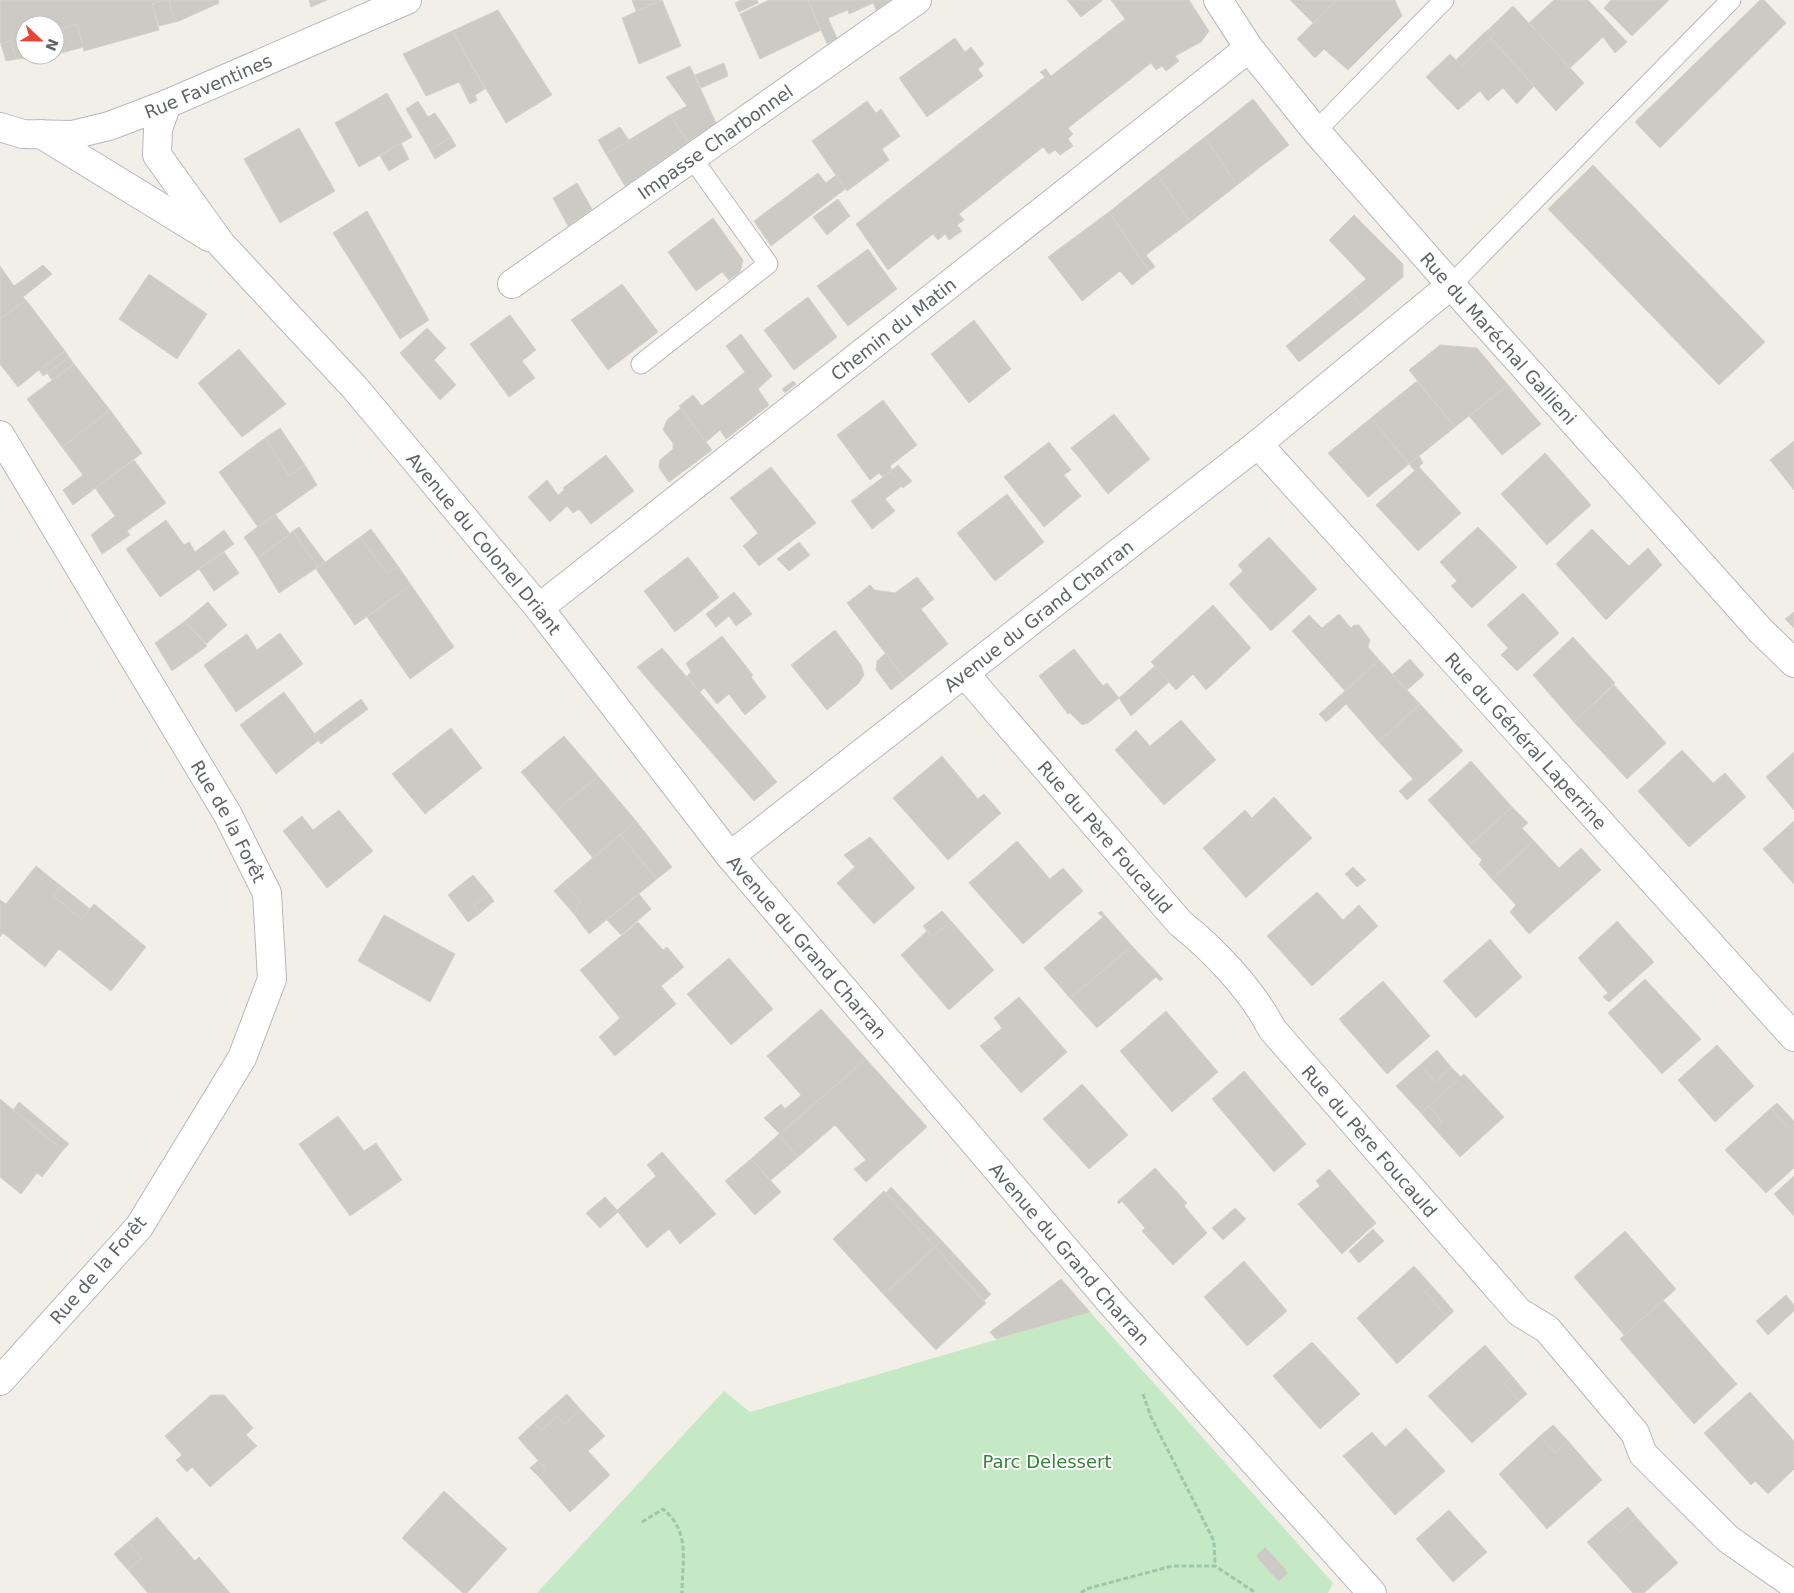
<svg xmlns="http://www.w3.org/2000/svg" width="1794" height="1593" viewBox="0 0 1794 1593" font-family="'DejaVu Sans',sans-serif">
<style>
.green{fill:#c5e8c5}
.building{fill:#cccac5;stroke:#d6d1c6}
.lines{fill:none;stroke-linecap:round;stroke-linejoin:round}
.service-casing{stroke:#b5b8bc;stroke-width:21}
.minor-casing{stroke:#b5b8bc;stroke-width:30}
.tertiary-casing{stroke:#b5b8bc;stroke-width:30}
.secondary-casing{stroke:#b6babf;stroke-width:30}
.path{stroke:#9cc7a9;stroke-width:3;stroke-dasharray:5 2.5;stroke-linecap:butt}
.service{stroke:#fff;stroke-width:19}
.minor{stroke:#fff;stroke-width:28}
.tertiary{stroke:#fff;stroke-width:28}
.secondary{stroke:#fff;stroke-width:28}
.labels{text-anchor:middle;dominant-baseline:central;stroke-width:4;stroke-linejoin:round;paint-order:stroke}
.street-label{font-size:18px;fill:#5f6368;stroke:#fff}
.park-label{font-size:18px;fill:#348238;stroke:#fff}
</style>
<rect width="100%" height="100%" fill="#f1efe8"/>
<!-- green -->
<path class="green" d="M1090 1312 1333 1583 1328 1593H537L724 1391 750 1412Z"/>
<!-- building -->
<path class="building" d="M0 0H163L152 4 159 30 84 51 77 24 59 29 65 52 55 55V25H25V55H54L42 58 16 59 11 40 1 44 0 41Z
M163 0H169L174 18 179 21 159 26 152 4Z
M169 0H218L219 3 179 21 174 18Z
M309 0H327L311 7Z
M632 0H662L636 11Z
M662 0 681 46 639 64 622 18Z
M741 0H757L758 3 739 12 735 3Z
M769 0H808L821 30 760 59 740 14Z
M808 0H872L873 3 849 14 848 10 828 18 837 38 827 44Z
M872 0H891L876 10Z
M1067 0H1103L1081 17Z
M1111 0H1189L1209 31 1201 42 1175 56 1179 61 1166 71 1162 66 1156 70 1151 63 1068 128 1073 134 1068 139 1073 146 1060 155 1055 150 1049 154 1043 147 959 214 964 220 957 225 962 231 949 240 945 234 938 240 933 234 888 270 856 224 1045 77 1040 72 1046 69 1051 76 1125 19Z
M1290 0H1337L1313 23Z
M1337 0H1395L1402 16 1348 70 1324 49 1315 58 1297 39Z
M1554 0H1588L1627 42 1615 53 1603 37 1570 68 1529 23Z
M1611 0H1669L1632 36 1604 8Z
M1760 0H1764L1786 23 1660 148 1635 122Z
M1513 6 1584 83 1556 111 1491 38 1495 34 1489 29Z
M498 10 552 95 506 123 452 31Z
M77 24 83 47 65 52 59 29Z
M1489 29 1495 34 1491 38 1485 32Z
M452 31 485 89 475 95 477 100 470 104 459 82 426 96 403 54Z
M1485 32 1491 38 1462 66 1456 60Z
M955 38 965 52 971 47 984 64 978 69 983 76 927 117 899 78Z
M1491 38 1534 86 1517 104 1503 88 1488 101 1480 91 1458 110 1426 77 1450 54 1462 66Z
M11 40 16 59 6 61 1 44Z
M724 63 728 76 701 88 695 75Z
M690 66 716 123 688 142 670 115 687 106 666 77Z
M387 93 412 137 359 167 335 123Z
M1253 99 1289 145 1237 185 1205 137Z
M418 101 428 117 435 113 451 137 430 150 406 109Z
M867 101 876 113 881 109 900 136 882 149 889 160 847 191 812 141Z
M670 115 688 142 625 186 606 154Z
M620 127 629 140 606 154 598 140Z
M299 128 335 191 280 223 244 159Z
M451 137 456 146 435 159 430 150Z
M1205 137 1237 185 1190 222 1157 174Z
M401 143 409 159 389 171 380 156Z
M1593 165 1765 342 1719 385 1548 209Z
M818 173 826 183 836 175 845 189 771 246 754 221Z
M1157 174 1190 222 1146 255 1155 267 1149 271 1109 212Z
M577 183 592 209 568 226 553 198Z
M838 199 850 216 827 235 813 217Z
M367 211 429 320 400 339 333 233Z
M1109 212 1149 271 1132 285 1120 271 1082 301 1048 257Z
M1354 215 1403 264V277L1364 310 1351 292 1366 279 1329 240Z
M713 218 743 260 740 272 729 280 722 272 696 291 668 252Z
M868 249 897 289 848 326 817 286Z
M43 265 52 274 23 297 26 300 0 319V266L14 286Z
M149 274 207 314 177 359 119 319Z
M622 284 658 332 608 370 571 320Z
M1351 292 1364 310 1299 362 1286 346Z
M808 297 837 337 794 370 764 330Z
M26 300 65 351 43 367 47 373 43 376 39 370 18 387 0 364V319Z
M510 315 536 350 522 361 535 378 509 397 470 344Z
M974 320 1011 369 969 403 931 354Z
M427 328 446 348 434 360 456 385 440 400 400 353Z
M741 334 772 376 758 389 769 405 726 439 720 430 706 442 679 406 693 395 702 406 745 372 726 346Z
M1440 345 1477 348 1508 385 1455 427 1409 370Z
M239 349 286 404 242 437 198 383Z
M65 351 69 357 47 373 43 367Z
M69 357 74 364 52 380 47 373Z
M74 364 110 410 62 447 27 399Z
M793 381 796 384 785 393 782 389Z
M1417 381 1455 427 1409 464 1371 418Z
M1508 385 1541 424 1502 455 1469 416Z
M883 400 917 445 890 466 892 470 890 472 883 477 879 473 870 480 837 435Z
M681 408 712 450 669 482 659 468 660 460 673 449V443L663 430 667 420Z
M110 410 142 453 73 505 63 490 83 475 62 447Z
M1114 414 1150 459 1108 494 1071 448Z
M1371 418 1409 464 1368 497 1328 453Z
M280 428 305 465 289 476 265 438Z
M265 438 289 476 305 465 317 485 258 527 219 472Z
M1794 441V490L1770 460Z
M1049 442 1071 470 1064 475 1081 496 1044 527 1004 477Z
M1545 453 1591 505 1547 545 1501 494Z
M606 455 634 491 591 524 579 509 573 513 567 506 550 522 528 497 547 480 558 495 564 490 563 488Z
M1419 456 1423 463 1415 471 1409 464Z
M134 460 166 503 127 531 130 535 102 554 91 535 115 516 95 488Z
M898 465 912 481 903 488 890 472Z
M771 467 816 523 759 566 743 546 758 533 730 498Z
M1419 467 1461 513 1418 551 1376 505Z
M890 472 902 486 885 499 895 511 872 529 851 501Z
M1007 494 1044 542 995 581 957 533Z
M275 514 290 534 258 558 244 537Z
M166 520 184 545 189 542 195 552 224 530 234 544 160 597 126 549Z
M299 527 325 562 318 567 293 531Z
M1478 527 1517 567 1472 608 1451 586 1457 581 1440 562Z
M371 529 398 566 387 573 360 537Z
M1592 529 1629 566 1648 548 1662 565 1606 620 1556 564Z
M293 531 318 567 279 593 258 558Z
M360 537 387 573 398 566 411 585 355 625 316 569Z
M1269 537 1317 589 1271 631 1229 584 1243 571 1238 565Z
M799 542 810 555 789 571 777 559Z
M224 552 239 573 214 591 199 569Z
M688 557 719 597 675 632 644 591Z
M917 577 934 599 921 609 948 644 905 679 847 603 870 585 875 590 895 593Z
M411 585 454 647 410 679 367 617Z
M734 592 752 614 736 626 729 616 716 627 706 614Z
M1523 593 1559 633 1517 671 1501 655 1508 648 1487 625Z
M208 602 227 625 206 644 185 621Z
M1213 605 1251 648 1206 690 1193 674 1176 690 1151 662Z
M1794 612V628L1785 619Z
M1339 614 1351 628 1354 625H1359L1370 640 1368 647 1379 660 1345 691 1292 631 1309 615 1322 628Z
M185 621 207 646 172 671 155 643Z
M835 630 861 665 864 675 858 684 827 710 791 665Z
M280 633 303 664 236 712 204 665 247 634 257 650Z
M722 636 753 675 751 677 766 697 745 715 729 694 717 704 704 688 700 692 687 676 691 672 686 663Z
M1573 637 1615 683 1574 722 1533 675Z
M662 648 777 782 754 801 637 667Z
M1074 649 1103 686 1107 683 1119 698 1088 723 1082 725 1070 713 1068 714 1039 676Z
M886 653 905 679 891 690 876 670 877 661Z
M1410 659 1424 675 1407 690 1393 674Z
M1379 660 1420 704 1379 742 1346 704 1332 717 1325 709Z
M1155 666 1169 682 1131 716 1119 698Z
M1614 685 1666 743 1627 779 1574 722Z
M284 692 319 740 276 774 240 725Z
M361 699 368 709 330 737 322 728Z
M1420 704 1463 751 1407 800 1399 791 1413 779 1379 742Z
M1325 709 1332 717 1326 722 1319 714Z
M1181 720 1216 760 1164 805 1115 750 1136 730 1150 746Z
M322 728 330 737 321 744 314 734Z
M451 728 482 768 425 814 392 774Z
M564 736 598 776 555 812 521 772Z
M1682 750 1713 783 1725 773 1746 797 1689 847 1638 791Z
M1794 752V810L1766 777Z
M942 756 978 799 984 794 1001 813 948 860 893 798Z
M1471 761 1512 807 1469 846 1428 800Z
M598 776 636 821 593 858 555 812Z
M1274 797 1312 838 1246 898 1203 848 1245 810 1252 818Z
M1512 807 1528 823 1522 828 1534 841 1492 879 1479 864 1482 860 1469 846Z
M339 810 373 851 327 888 283 831 302 816 313 830Z
M636 821 672 867 657 879 620 835Z
M1794 821V884L1763 849Z
M620 835 657 879 589 934 574 914 580 901 564 882Z
M870 837 915 888 874 924 837 883 855 867 844 855Z
M1017 841 1050 879 1063 868 1083 891 1023 944 969 883Z
M1534 841 1559 868 1581 848 1601 870 1529 934 1510 912 1516 905 1492 879Z
M36 866 61 886 53 896 82 919 94 904 146 947 111 991 59 949 45 967 3 933 0 937V900L6 904Z
M1353 867 1366 880 1357 887 1345 874Z
M473 875 489 894 473 906 479 914 468 922 448 895Z
M564 882 580 901 574 914 554 891Z
M61 886 90 909 82 919 53 896Z
M1317 892 1343 920 1359 905 1378 926 1312 986 1267 936Z
M489 894 494 901 479 914 473 906Z
M639 894 651 909 621 935 607 920Z
M942 911 951 921 932 937 923 926Z
M1101 911 1132 946 1070 998 1044 968 1103 917 1098 913Z
M384 915 455 954 430 1002 358 961Z
M951 921 994 970 949 1010 901 955 928 930 932 937Z
M1617 921 1654 962 1609 1002 1603 997 1608 993 1578 958Z
M638 922 663 950 667 947 684 967 661 986 676 1004 615 1056 599 1037 620 1018 580 970Z
M1490 939 1522 977 1476 1018 1443 981Z
M1132 946 1163 979 1160 981 1156 977 1097 1028 1070 998Z
M729 958 773 1009 731 1045 687 994Z
M1645 979 1701 1039 1662 1074 1608 1013Z
M1383 981 1430 1036 1387 1074 1339 1019Z
M1019 997 1067 1052 1021 1093 980 1046 1002 1028 994 1018Z
M821 1009 866 1059 780 1134 764 1118 781 1104 785 1109 801 1095 767 1056Z
M1166 1011 1218 1072 1172 1112 1120 1051Z
M1717 1045 1754 1086 1715 1122 1678 1080Z
M1437 1050 1451 1067 1435 1082 1420 1065Z
M866 1059 927 1127 866 1182 854 1169 866 1160 835 1125 798 1157 778 1135Z
M1420 1065 1435 1082 1451 1067 1461 1077 1421 1113 1396 1086Z
M1244 1071 1306 1144 1274 1172 1212 1099Z
M1464 1074 1504 1117 1460 1157 1435 1129 1442 1122 1429 1106Z
M1082 1084 1128 1135 1089 1169 1043 1119Z
M0 1099 63 1150 42 1177 37 1173 21 1194 0 1177Z
M19 1102 69 1144 63 1150 13 1110Z
M1777 1103 1794 1121V1124L1789 1129 1771 1108Z
M1429 1106 1442 1122 1435 1129 1421 1113Z
M1771 1108 1789 1129 1794 1124V1168L1766 1193 1725 1150Z
M338 1116 364 1151 376 1143 402 1180 350 1216 299 1144Z
M778 1135 798 1157 771 1180 751 1159Z
M662 1152 716 1214 680 1244 669 1229 647 1248 618 1212 600 1228 586 1213 605 1197 617 1210 656 1176 647 1165Z
M751 1159 781 1192 755 1215 725 1181Z
M1155 1168 1187 1203 1184 1206 1207 1233 1173 1265 1142 1231 1145 1228 1122 1201 1119 1204 1117 1202Z
M1329 1169 1376 1223 1342 1254 1298 1204 1320 1186 1316 1181Z
M1794 1176V1216L1774 1194Z
M891 1187 942 1241 935 1247 886 1193Z
M884 1191 935 1247 884 1295 833 1239Z
M1235 1208 1246 1219 1223 1240 1212 1228Z
M1373 1229 1384 1241 1359 1263 1349 1251Z
M1625 1231 1676 1289 1624 1335 1574 1277Z
M942 1241 991 1294 984 1301 935 1247Z
M935 1247 986 1303 936 1350 884 1295Z
M1244 1261 1287 1311 1247 1346 1204 1297Z
M1414 1266 1432 1286 1425 1291 1445 1315 1452 1309 1454 1311 1397 1364 1357 1318Z
M1061 1279 1090 1312 996 1339 990 1332Z
M1432 1286 1452 1309 1445 1315 1425 1291Z
M1786 1295 1794 1305V1311L1768 1335 1756 1321Z
M1663 1300 1737 1384 1694 1424 1620 1339Z
M1312 1342 1360 1394 1320 1429 1273 1376Z
M1485 1345 1512 1376 1504 1384 1519 1401 1472 1443 1428 1396Z
M1512 1376 1527 1394 1519 1401 1504 1384Z
M1750 1392 1794 1441V1469L1768 1494 1755 1481 1751 1485 1704 1433Z
M567 1394 580 1409 565 1424 557 1416 541 1431 534 1423Z
M211 1395H224L253 1428 246 1435 257 1446 210 1487 192 1467 187 1472 176 1460 182 1455 165 1436Z
M580 1409 605 1436 588 1451 610 1475 570 1512 539 1477 546 1469 518 1438 534 1423 541 1431 557 1416 565 1424Z
M1553 1425 1568 1441 1555 1453 1540 1436Z
M1406 1428 1445 1471 1395 1515 1343 1456 1372 1432 1385 1447Z
M1540 1436 1555 1453 1568 1441 1602 1480 1547 1529 1499 1474Z
M538 1461 546 1469 539 1477 530 1468Z
M444 1491 507 1549 467 1593H463L402 1538Z
M1628 1507 1636 1517 1620 1532 1610 1522Z
M1449 1510 1487 1552 1453 1582 1416 1539Z
M157 1517 195 1561 199 1557 230 1593H148L128 1570 142 1558 128 1542Z
M1636 1517 1678 1563 1644 1593H1633L1587 1542 1610 1522 1620 1532Z
M128 1542 142 1558 128 1570 114 1554Z
M1265 1547 1279 1562 1269 1571 1256 1556Z
M1279 1562 1288 1573 1279 1581 1269 1571Z"/>
<g class="lines">
<!-- service casing -->
<g class="service-casing">
<path id="service" d="M1316 131 1444 0
M1451 285 1731 0
M641 364 768 264 692 158"/>
</g>
<!-- minor casing -->
<g class="minor-casing">
<g id="minor">
<path id="s1" d="M1218 0 1249 48 1316 131 1451 285 1760 630 1794 663"/>
<path id="s2" d="M512 284 917 0"/>
<path id="s3" d="M1258 444 1794 1037"/>
<path id="s4" d="M539 608 1249 48"/>
<path id="s5" d="M965 674 1180 923C1214 950 1252 990 1272 1029L1519 1312 1547 1329 1635 1433 1643 1454 1728 1539 1794 1585"/>
<path id="s6" d="M730 856 1258 444 1451 285"/>
</g>
</g>
<!-- tertiary casing -->
<g class="tertiary-casing">
<g id="tertiary">
<path id="s7" d="M167 104 158 129 157 155 221 244 355 388 539 608 730 856 1113 1305 1372 1593"/>
<path d="M41 134 209 237"/>
<path id="s8" d="M0 435 228 815 267 893 272 979 242 1058 139 1227 0 1381"/>
</g>
</g>
<!-- secondary casing -->
<g class="secondary-casing">
<g id="secondary">
<path id="s9" d="M0 127 23 134 72 135 109 126 167 104 407 0"/>
</g>
</g>
<!-- path -->
<path class="path" d="M1143 1394 1151 1417 1214 1541 1215 1566
M642 1522 663 1509C691 1532 682 1561 682 1593
M1081 1593 1086 1589 1172 1566H1215L1256 1593"/>
<!-- service -->
<use href="#service" class="service"/>
<!-- minor -->
<use href="#minor" class="minor"/>
<!-- tertiary -->
<use href="#tertiary" class="tertiary"/>
<!-- secondary -->
<use href="#secondary" class="secondary"/>
</g>
<g class="labels">
<!-- street labels -->
<g class="street-label">
<text stroke="none"><textPath href="#s9" startOffset="218">Rue Faventines</textPath></text>
<text stroke="none"><textPath href="#s2" startOffset="248">Impasse Charbonnel</textPath></text>
<text stroke="none"><textPath href="#s4" startOffset="451">Chemin du Matin</textPath></text>
<text stroke="none"><textPath href="#s1" startOffset="440">Rue du Maréchal Gallieni</textPath></text>
<text stroke="none"><textPath href="#s7" startOffset="561">Avenue du Colonel Driant</textPath></text>
<text stroke="none"><textPath href="#s6" startOffset="391">Avenue du Grand Charran</textPath></text>
<text stroke="none"><textPath href="#s3" startOffset="400">Rue du Général Laperrine</textPath></text>
<text stroke="none"><textPath href="#s8" startOffset="449">Rue de la Forêt</textPath></text>
<text stroke="none"><textPath href="#s5" startOffset="215">Rue du Père Foucauld</textPath></text>
<text stroke="none"><textPath href="#s7" startOffset="1078">Avenue du Grand Charran</textPath></text>
<text stroke="none"><textPath href="#s5" startOffset="619">Rue du Père Foucauld</textPath></text>
<text stroke="none"><textPath href="#s7" startOffset="1482">Avenue du Grand Charran</textPath></text>
<text transform="translate(98 1270) rotate(-49)">Rue de la Forêt</text>
</g>
<!-- park labels -->
<g class="park-label">
<text x="1047" y="1461">Parc Delessert</text>
</g>
</g>
<!-- north arrow -->
<g transform="translate(40 40) rotate(112)"><circle r="24" fill="#ffffff" stroke="#bfc1c3"/>
<path d="M0-4L9 19L0 12L-9 19Z" fill="#ea4335"/>
<text y="-8" font-size="14" font-weight="bold" text-anchor="middle" fill="#5f6368">N</text>
</g>
</svg>
